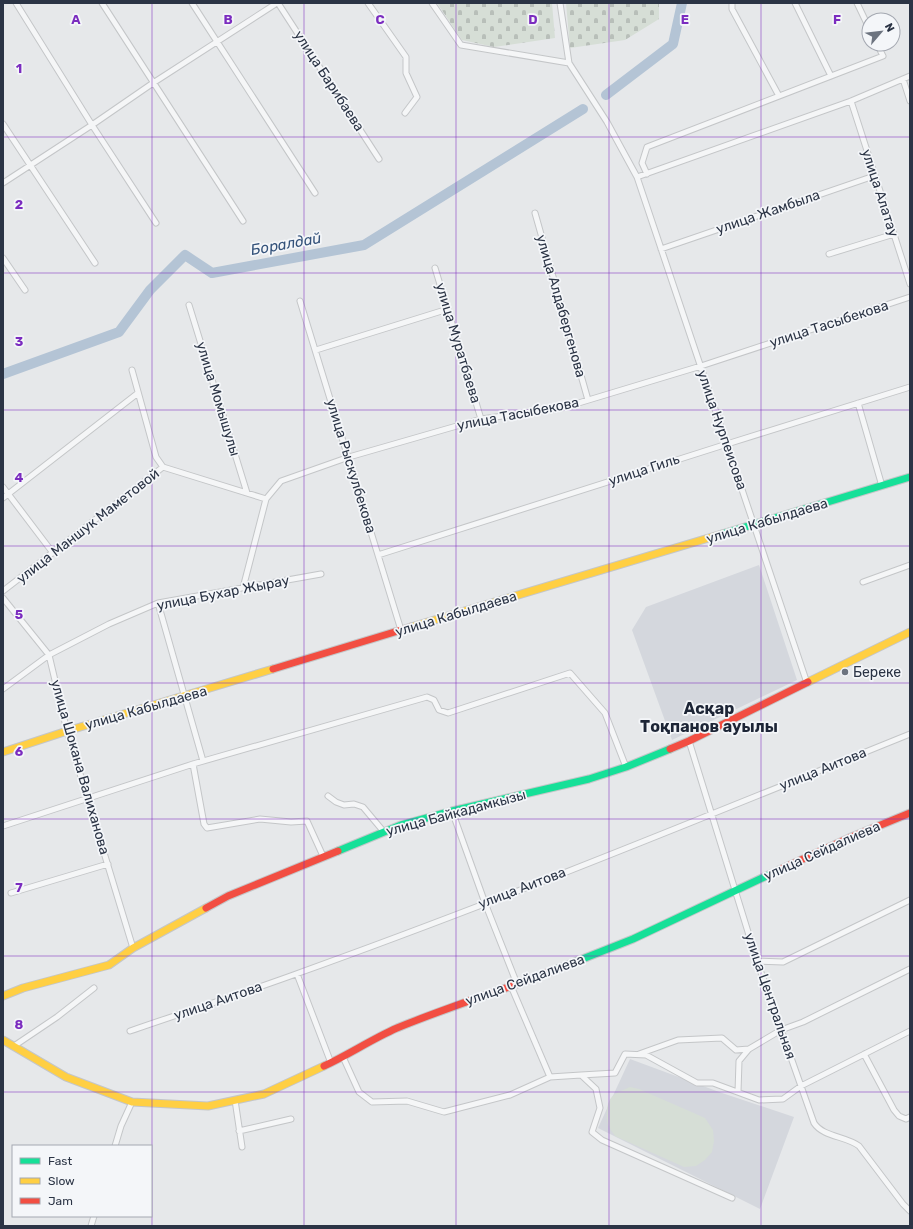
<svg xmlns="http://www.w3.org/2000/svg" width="913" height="1229" viewBox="0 0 913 1229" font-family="Rubik,sans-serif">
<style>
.built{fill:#d4d7dd}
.cemetery{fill:url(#cemetery-stones)}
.pitch{fill:#d6ded6}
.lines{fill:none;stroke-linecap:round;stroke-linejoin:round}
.river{stroke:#b4c4d5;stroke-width:10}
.street-casing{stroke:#c4c6c8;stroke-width:7}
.fast-casing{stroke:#c4c6c8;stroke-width:9}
.slow-casing{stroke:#c4c6c8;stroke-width:9}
.jam-casing{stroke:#c4c6c8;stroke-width:9}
.street{stroke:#f5f6f7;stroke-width:5}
.fast{stroke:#16e098;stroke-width:7}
.slow{stroke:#ffcf43;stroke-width:7}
.jam{stroke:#f24e42;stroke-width:7}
.grid{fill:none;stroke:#7b2cbf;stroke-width:1;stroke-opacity:0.55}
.poi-dot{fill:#6c737f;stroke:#f4f6f9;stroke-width:1.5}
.labels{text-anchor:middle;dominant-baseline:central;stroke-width:3.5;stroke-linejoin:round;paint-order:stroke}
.street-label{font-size:14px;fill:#2b3445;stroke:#f4f6f9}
.poi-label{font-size:14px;fill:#2b3445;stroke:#f4f6f9;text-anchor:start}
.water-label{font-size:15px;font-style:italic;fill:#34527a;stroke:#f4f6f9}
.quarter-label{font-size:16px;font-weight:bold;fill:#1d2536;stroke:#f4f6f9}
.grid-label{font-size:13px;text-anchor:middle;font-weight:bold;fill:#7b2cbf;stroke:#f4f6f9;stroke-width:3.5;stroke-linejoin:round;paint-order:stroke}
</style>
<defs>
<pattern id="cemetery-stones" width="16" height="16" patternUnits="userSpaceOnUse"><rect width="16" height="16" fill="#d6ded6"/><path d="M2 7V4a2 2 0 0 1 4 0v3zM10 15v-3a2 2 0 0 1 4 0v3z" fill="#b8bfb9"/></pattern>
</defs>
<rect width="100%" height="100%" fill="#e6e8ea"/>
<!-- built -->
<path class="built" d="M759 565 797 680 672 740 632 630 646 607Z
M630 1059 722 1093 794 1117 760 1209 598 1128Z"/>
<!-- cemetery -->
<path class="cemetery" d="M437 3H552L555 38 494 47 462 40Z
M566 3H659V19L625 40 570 48Z"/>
<!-- pitch -->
<path class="pitch" d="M630 1087 639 1089 705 1118 713 1130 714 1141 712 1152 705 1160 696 1166 684 1167 615 1136C613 1133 610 1129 608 1125 606 1118 606 1104 611 1098 615 1092 624 1090 630 1087Z"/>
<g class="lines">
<!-- river -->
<path class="river" d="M606 95 673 44 682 3
M3 374 119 332 150 290 185 255 212 273 364 245 583 109"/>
<!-- street casing -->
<g class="street-casing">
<path id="street" d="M16 3 92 125 156 223
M102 3 243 221
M192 3 315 193
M278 3 379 159
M368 3 406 57V73L417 97 405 113
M432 3 461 45 569 63
M560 3 569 63 607 122 637 177 807 683
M732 3V9L779 96
M795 3 831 76
M857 3 869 28
M903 79 910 101
M851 101 910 284
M3 124 95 263
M647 174 642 163 647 147 883 56 877 44
M637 177 851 101 910 76
M3 183 92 125 153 83 277 3
M535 213 588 400
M661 249 874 176
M829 254 894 234
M3 258 25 290
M435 268 481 419
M300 301 401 630
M189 305 247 493
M316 350 448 309
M132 370 156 457 163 467
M858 403 882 486
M163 467 266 499
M3 487 53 553
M3 498 138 393
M378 555 727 444 910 387
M863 582 910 565
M243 588 266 499 281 481 349 457 481 419 562 408 701 366 910 297
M3 591 163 467
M3 598 49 655 67 731 133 948
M158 603 203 761
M3 689 49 655 109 624 158 603 321 574
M689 741 757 961 814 1123C823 1137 846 1136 859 1146L903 1204 910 1211
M193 764 204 824 207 828 260 819 291 822 307 821 323 856
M328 796 336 802 344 805 354 804 363 807 384 832
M452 811 485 903 517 984
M3 826 193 764 427 697 434 700 439 710 448 713 570 673 605 713 626 767
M11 893 108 864
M757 961 783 962 910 900
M297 974 331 1063
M511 986 550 1077
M130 1031C185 1012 241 994 296 974 503 900 707 816 910 734
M14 1046 57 1017 94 988
M639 1054 678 1040 722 1038 736 1050 749 1049
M864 1054 894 1110 899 1116 906 1119 910 1117
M343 1057 359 1092 372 1102 407 1101 444 1112 510 1095 550 1077 581 1075 596 1089 600 1108 592 1132 602 1140 732 1198
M581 1075 615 1073 625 1054 646 1055 697 1083H713L759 1100 783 1099 801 1086 910 1031
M738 1092 739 1061 749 1049 781 1030 803 1022 910 969
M235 1100 242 1147
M239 1131 291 1119
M115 1146 121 1126 132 1102
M91 1226 94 1216"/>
</g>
<!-- fast casing -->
<g class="fast-casing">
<path id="fast" d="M722 534 910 477
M338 851 401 825 452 811 589 779 626 767 670 749
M552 971 633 939 779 870"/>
</g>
<!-- slow casing -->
<g class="slow-casing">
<path id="slow" d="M411 627 722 534
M808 682 910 632
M3 752 67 731 273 669
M3 996 23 988 109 965 133 948 206 908
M3 1040 66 1077 132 1102 208 1106 264 1094 324 1066"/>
</g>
<!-- jam casing -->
<g class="jam-casing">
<path id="jam" d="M273 669 411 627
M670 749 689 741 808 682
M779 870 849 838 910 813
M206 908 228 896 338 851
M324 1066C348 1055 372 1039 397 1028 448 1007 500 991 552 971"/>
</g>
<!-- street -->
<use href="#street" class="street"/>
<!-- fast -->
<use href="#fast" class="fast"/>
<!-- slow -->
<use href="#slow" class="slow"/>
<!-- jam -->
<use href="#jam" class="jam"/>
</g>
<!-- grid -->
<path class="grid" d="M152 3V1226M304 3V1226M456 3V1226M609 3V1226M761 3V1226M3 137H910M3 273H910M3 410H910M3 546H910M3 683H910M3 819H910M3 956H910M3 1092H910"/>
<!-- markers -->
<circle class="poi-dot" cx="845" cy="672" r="4"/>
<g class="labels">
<!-- street labels -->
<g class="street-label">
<text transform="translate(329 81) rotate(57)">улица Барибаева</text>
<text transform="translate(880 193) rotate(72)">улица Алатау</text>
<text transform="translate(768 212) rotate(-19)">улица Жамбыла</text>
<text transform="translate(561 306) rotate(74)">улица Алдабергенова</text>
<text transform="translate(829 324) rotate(-18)">улица Тасыбекова</text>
<text transform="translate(458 343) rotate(73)">улица Муратбаева</text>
<text transform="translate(218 399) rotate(73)">улица Момышулы</text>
<text transform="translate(518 414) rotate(-11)">улица Тасыбекова</text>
<text transform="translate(722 430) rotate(71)">улица Нурпеисова</text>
<text transform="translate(351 466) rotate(73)">улица Рыскулбекова</text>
<text transform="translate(644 470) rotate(-18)">улица Гиль</text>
<text transform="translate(767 521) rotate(-17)">улица Кабылдаева</text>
<text transform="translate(88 526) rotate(-38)">улица Маншук Маметовой</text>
<text transform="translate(223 593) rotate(-11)">улица Бухар Жырау</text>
<text transform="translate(456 614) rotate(-17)">улица Кабылдаева</text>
<text transform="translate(146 708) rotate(-16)">улица Кабылдаева</text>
<text transform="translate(80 767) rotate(74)">улица Шокана Валиханова</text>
<text transform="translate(823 769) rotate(-22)">улица Аитова</text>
<text transform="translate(456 813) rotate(-15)">улица Байкадамкызы</text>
<text transform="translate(822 851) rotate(-24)">улица Сейдалиева</text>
<text transform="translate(522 888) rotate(-21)">улица Аитова</text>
<text transform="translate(525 980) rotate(-20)">улица Сейдалиева</text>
<text transform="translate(770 996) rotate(71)">улица Центральная</text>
<text transform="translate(218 1001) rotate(-19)">улица Аитова</text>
</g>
<!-- poi labels -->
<g class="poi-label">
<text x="853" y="672">Береке</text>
</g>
<!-- water labels -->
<g class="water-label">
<text transform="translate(286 244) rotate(-10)">Боралдай</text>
</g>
<!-- quarter labels -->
<g class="quarter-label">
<text x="709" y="708">Асқар<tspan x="709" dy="18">Тоқпанов ауылы</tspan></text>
</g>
</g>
<g class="grid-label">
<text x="76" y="24">A</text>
<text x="228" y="24">B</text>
<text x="380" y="24">C</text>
<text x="533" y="24">D</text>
<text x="685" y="24">E</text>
<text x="837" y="24">F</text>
<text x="19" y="73">1</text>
<text x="19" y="209">2</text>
<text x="19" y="346">3</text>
<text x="19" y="482">4</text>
<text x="19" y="619">5</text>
<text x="19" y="756">6</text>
<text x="19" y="892">7</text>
<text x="19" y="1029">8</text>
</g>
<!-- border -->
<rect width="913" height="1229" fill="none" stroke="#2b3445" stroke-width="8"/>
<!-- legend -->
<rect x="12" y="1145" width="140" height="72" fill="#f4f6f9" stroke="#a4a8b1"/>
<rect x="20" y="1158" width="20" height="6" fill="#16e098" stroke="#a4a8b1"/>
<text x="48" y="1165" font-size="12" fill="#2b3445">Fast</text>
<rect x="20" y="1178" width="20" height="6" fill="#ffcf43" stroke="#a4a8b1"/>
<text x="48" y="1185" font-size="12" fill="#2b3445">Slow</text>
<rect x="20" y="1198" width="20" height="6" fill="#f24e42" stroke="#a4a8b1"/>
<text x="48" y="1205" font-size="12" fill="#2b3445">Jam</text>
<!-- north arrow -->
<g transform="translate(881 32) rotate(62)"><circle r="19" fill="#f4f6f9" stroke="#a4a8b1"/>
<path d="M0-3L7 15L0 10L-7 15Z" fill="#6c737f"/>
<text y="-6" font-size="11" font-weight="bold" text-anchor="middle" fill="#2b3445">N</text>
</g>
</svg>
